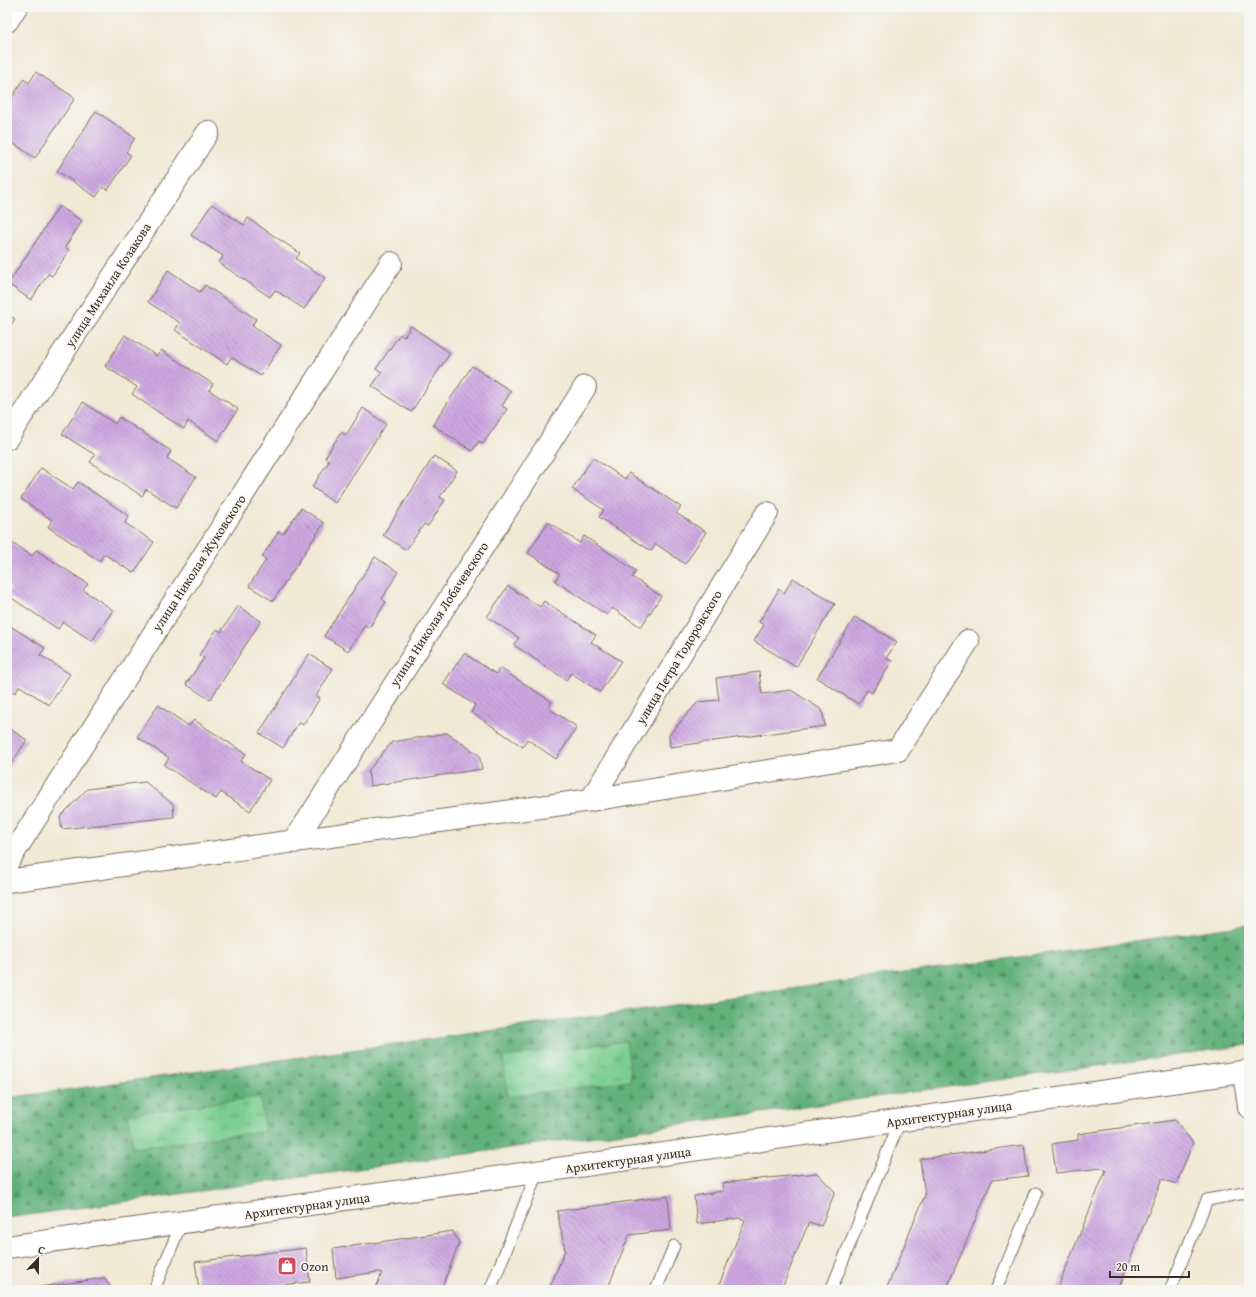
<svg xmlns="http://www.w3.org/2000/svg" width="1256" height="1297" viewBox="0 0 1256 1297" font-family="'Gentium Book Plus',serif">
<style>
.forest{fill:url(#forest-firs);stroke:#4e6e4c}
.park{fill:url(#park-tufts);stroke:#5a7c58}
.building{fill:url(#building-back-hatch)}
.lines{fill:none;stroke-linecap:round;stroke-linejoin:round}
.service-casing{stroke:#7a6d5e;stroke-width:13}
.minor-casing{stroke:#7a6d5e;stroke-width:24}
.service{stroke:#fff;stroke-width:11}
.minor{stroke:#fff;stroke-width:22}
.labels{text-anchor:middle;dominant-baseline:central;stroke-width:3.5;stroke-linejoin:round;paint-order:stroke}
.street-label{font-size:13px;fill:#3b2a1e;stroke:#f6f6f2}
.poi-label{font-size:13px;fill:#3b2a1e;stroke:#f6f6f2;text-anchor:start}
</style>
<defs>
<pattern id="forest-firs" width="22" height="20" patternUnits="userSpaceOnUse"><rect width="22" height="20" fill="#62b17b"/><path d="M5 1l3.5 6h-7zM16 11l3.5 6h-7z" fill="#529064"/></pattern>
<pattern id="park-tufts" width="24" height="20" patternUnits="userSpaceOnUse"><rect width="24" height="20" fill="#79ce91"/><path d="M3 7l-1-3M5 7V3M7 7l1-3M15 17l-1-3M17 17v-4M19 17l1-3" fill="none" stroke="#64a776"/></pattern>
<pattern id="building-back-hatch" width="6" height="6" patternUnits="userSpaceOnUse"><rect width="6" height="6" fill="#cda8e1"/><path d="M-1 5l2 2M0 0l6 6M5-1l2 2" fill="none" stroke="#a889b6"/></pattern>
</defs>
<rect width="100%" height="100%" fill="#f6f6f2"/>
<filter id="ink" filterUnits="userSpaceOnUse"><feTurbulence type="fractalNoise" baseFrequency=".025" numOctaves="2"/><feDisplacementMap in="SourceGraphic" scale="8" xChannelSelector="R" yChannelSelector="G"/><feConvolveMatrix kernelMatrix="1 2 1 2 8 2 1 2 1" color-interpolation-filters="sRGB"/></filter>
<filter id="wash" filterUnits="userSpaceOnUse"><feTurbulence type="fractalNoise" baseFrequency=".012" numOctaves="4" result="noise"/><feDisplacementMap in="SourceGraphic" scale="16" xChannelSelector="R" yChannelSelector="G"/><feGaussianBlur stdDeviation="0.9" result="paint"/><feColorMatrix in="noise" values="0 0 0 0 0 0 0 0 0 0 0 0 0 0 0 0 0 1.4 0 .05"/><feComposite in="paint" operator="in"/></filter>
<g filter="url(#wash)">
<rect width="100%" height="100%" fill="#f0e9d5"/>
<!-- forest -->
<path class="forest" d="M1249 925V1045L7 1218V1098Z"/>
<!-- park -->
<path class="park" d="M626 1041 631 1081 508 1097 503 1057Z
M260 1097 265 1131 133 1148 129 1114Z"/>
<g id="blocks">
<!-- building -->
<path class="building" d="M36 72 75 98 35 158 7 139V105L24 79 29 83Z
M96 111 135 138 126 152 131 155 108 190 103 187 96 197 57 171Z
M212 204 244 225 248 218 274 236 300 253 296 259 325 278 304 309 275 290 270 297 219 263 223 256 191 235Z
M59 206 82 221 65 247 69 250 61 263 52 276 48 274 31 300 8 284Z
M168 270 200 292 205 285 256 319 252 326 281 345 261 376 231 357 227 364 175 330 180 323 148 302Z
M7 314 15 319 7 331Z
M411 326 450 353 411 412 372 386 382 372 376 369 400 334 404 337Z
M125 335 157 356 161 350 213 384 209 390 238 409 218 441 188 421 184 429 158 412 132 394 137 387 105 366Z
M472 366 511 391 502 406 507 409 483 444 479 441 472 451 433 425Z
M83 402 115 424 119 417 171 451 167 458 196 477 176 508 146 489 142 496 90 462 95 455 62 434Z
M363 408 386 424 335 503 312 487 329 461 325 458 341 432 346 435Z
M434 456 457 471 440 497 445 500 428 526 424 524 406 550 383 535Z
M593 458 625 479 629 473 681 507 676 513 706 532 685 564 656 544 651 551 599 517 604 510 572 489Z
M41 468 73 489 78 482 129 516 125 523 154 542 134 573 104 554 100 561 48 527 52 520 21 499Z
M301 508 324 523 273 601 249 586 266 560 262 557 279 531 283 534Z
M548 522 580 543 584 536 636 571 632 577 661 596 641 627 612 608 607 615 555 581 560 574 528 553Z
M7 540 32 556 36 550 88 584 83 590 113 610 92 641 63 622 58 629 7 595 11 588 7 585Z
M375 557 398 572 382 599 386 602 369 628 365 625 348 651 324 636Z
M793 578 835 604 796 667 754 641 764 625 759 622 769 606 779 589 784 593Z
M508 586 540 607 544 601 596 635 591 642 621 661 600 692 571 673 566 680 514 645 519 638 487 617Z
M238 606 261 621 210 700 186 684 204 658 199 655 217 629 221 632Z
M855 617 897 642 886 658 892 661 872 693 867 690 858 704 817 678Z
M7 624 45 648 40 655 70 674 49 705 20 686 15 693 7 688Z
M464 653 496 674 500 668 552 702 548 708 577 727 556 759 527 739 523 747 471 712 475 705 443 684Z
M309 654 333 669 316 696 320 698 303 725 299 722 283 748 259 733Z
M759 672 762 694 791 690 822 710 825 726 670 747 669 735 698 702 719 700 716 678Z
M158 705 189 726 194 720 246 754 241 761 270 780 250 811 221 792 216 799 164 765 169 758 137 737Z
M7 727 27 740 7 770Z
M447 733 479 755 482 769 370 786 368 771 392 742Z
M145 782 173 804 174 817 62 829 60 817 87 789Z
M1175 1120 1193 1143 1176 1184 1162 1179 1118 1290H1057L1106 1170 1102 1168 1056 1173 1052 1144 1078 1140V1134Z
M1024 1145 1028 1176 992 1180 946 1290H886L925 1195 920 1159Z
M817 1173 835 1192 821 1226 809 1222 781 1290H717L745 1220 740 1218 697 1224 694 1196 723 1191 722 1183Z
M668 1196 671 1230 629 1235 607 1290H549L565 1250 557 1211Z
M453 1231 459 1243 441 1290H375L382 1273 378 1272 336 1278 333 1249Z
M306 1248 310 1282 271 1286 269 1290H199L195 1262Z
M105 1278 112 1290H25V1289Z"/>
</g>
</g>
<g filter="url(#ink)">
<use href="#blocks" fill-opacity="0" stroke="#7a6d5e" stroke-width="1"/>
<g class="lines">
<!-- service casing -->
<g class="service-casing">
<path id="service" d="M154 1290 181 1224
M490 1290 537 1173
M656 1290 674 1246
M831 1290 900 1121
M996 1290 1036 1193
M1170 1290 1207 1200 1249 1192"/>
</g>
<!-- minor casing -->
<g class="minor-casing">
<path id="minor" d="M7 21 16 7
M7 438 208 132
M591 800 767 513
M294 842 585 387
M7 863 391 263
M7 881 591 800 898 750 968 641
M1244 1072 1249 1107
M7 1247 1249 1071"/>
</g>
<!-- service -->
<use href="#service" class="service"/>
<!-- minor -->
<use href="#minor" class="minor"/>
</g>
</g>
<!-- icons -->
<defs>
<g id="shop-square" transform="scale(1)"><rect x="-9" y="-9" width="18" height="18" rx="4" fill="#d1495b" stroke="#f6f6f2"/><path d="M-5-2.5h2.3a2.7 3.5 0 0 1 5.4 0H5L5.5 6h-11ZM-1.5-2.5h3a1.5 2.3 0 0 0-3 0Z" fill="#fff"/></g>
</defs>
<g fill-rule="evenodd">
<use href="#shop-square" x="287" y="1266"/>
</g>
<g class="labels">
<!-- street labels -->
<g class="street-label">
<text transform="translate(108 285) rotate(-57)">улица Михаила Козакова</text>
<text transform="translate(199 563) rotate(-57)">улица Николая Жуковского</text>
<text transform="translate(439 614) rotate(-57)">улица Николая Лобачевского</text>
<text transform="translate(679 657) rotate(-59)">улица Петра Тодоровского</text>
<text transform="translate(949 1114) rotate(-8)">Архитектурная улица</text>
<text transform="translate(628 1160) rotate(-8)">Архитектурная улица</text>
<text transform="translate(307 1206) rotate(-8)">Архитектурная улица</text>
</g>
<!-- poi labels -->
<g class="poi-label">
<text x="301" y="1266">Ozon</text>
</g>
</g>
<!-- margin -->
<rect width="1256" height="1297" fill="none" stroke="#f6f6f2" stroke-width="24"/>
<!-- north arrow -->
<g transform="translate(38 1259) rotate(22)" stroke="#f6f6f2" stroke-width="3" paint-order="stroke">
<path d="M0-3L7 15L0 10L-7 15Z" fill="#3b2a1e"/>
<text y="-6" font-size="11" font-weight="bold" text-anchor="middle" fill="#3b2a1e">С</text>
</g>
<!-- scale -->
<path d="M1110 1271v6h79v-6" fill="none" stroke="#3b2a1e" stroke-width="2"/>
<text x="1116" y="1271" font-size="12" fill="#3b2a1e" stroke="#f6f6f2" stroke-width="3" paint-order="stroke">20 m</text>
</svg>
